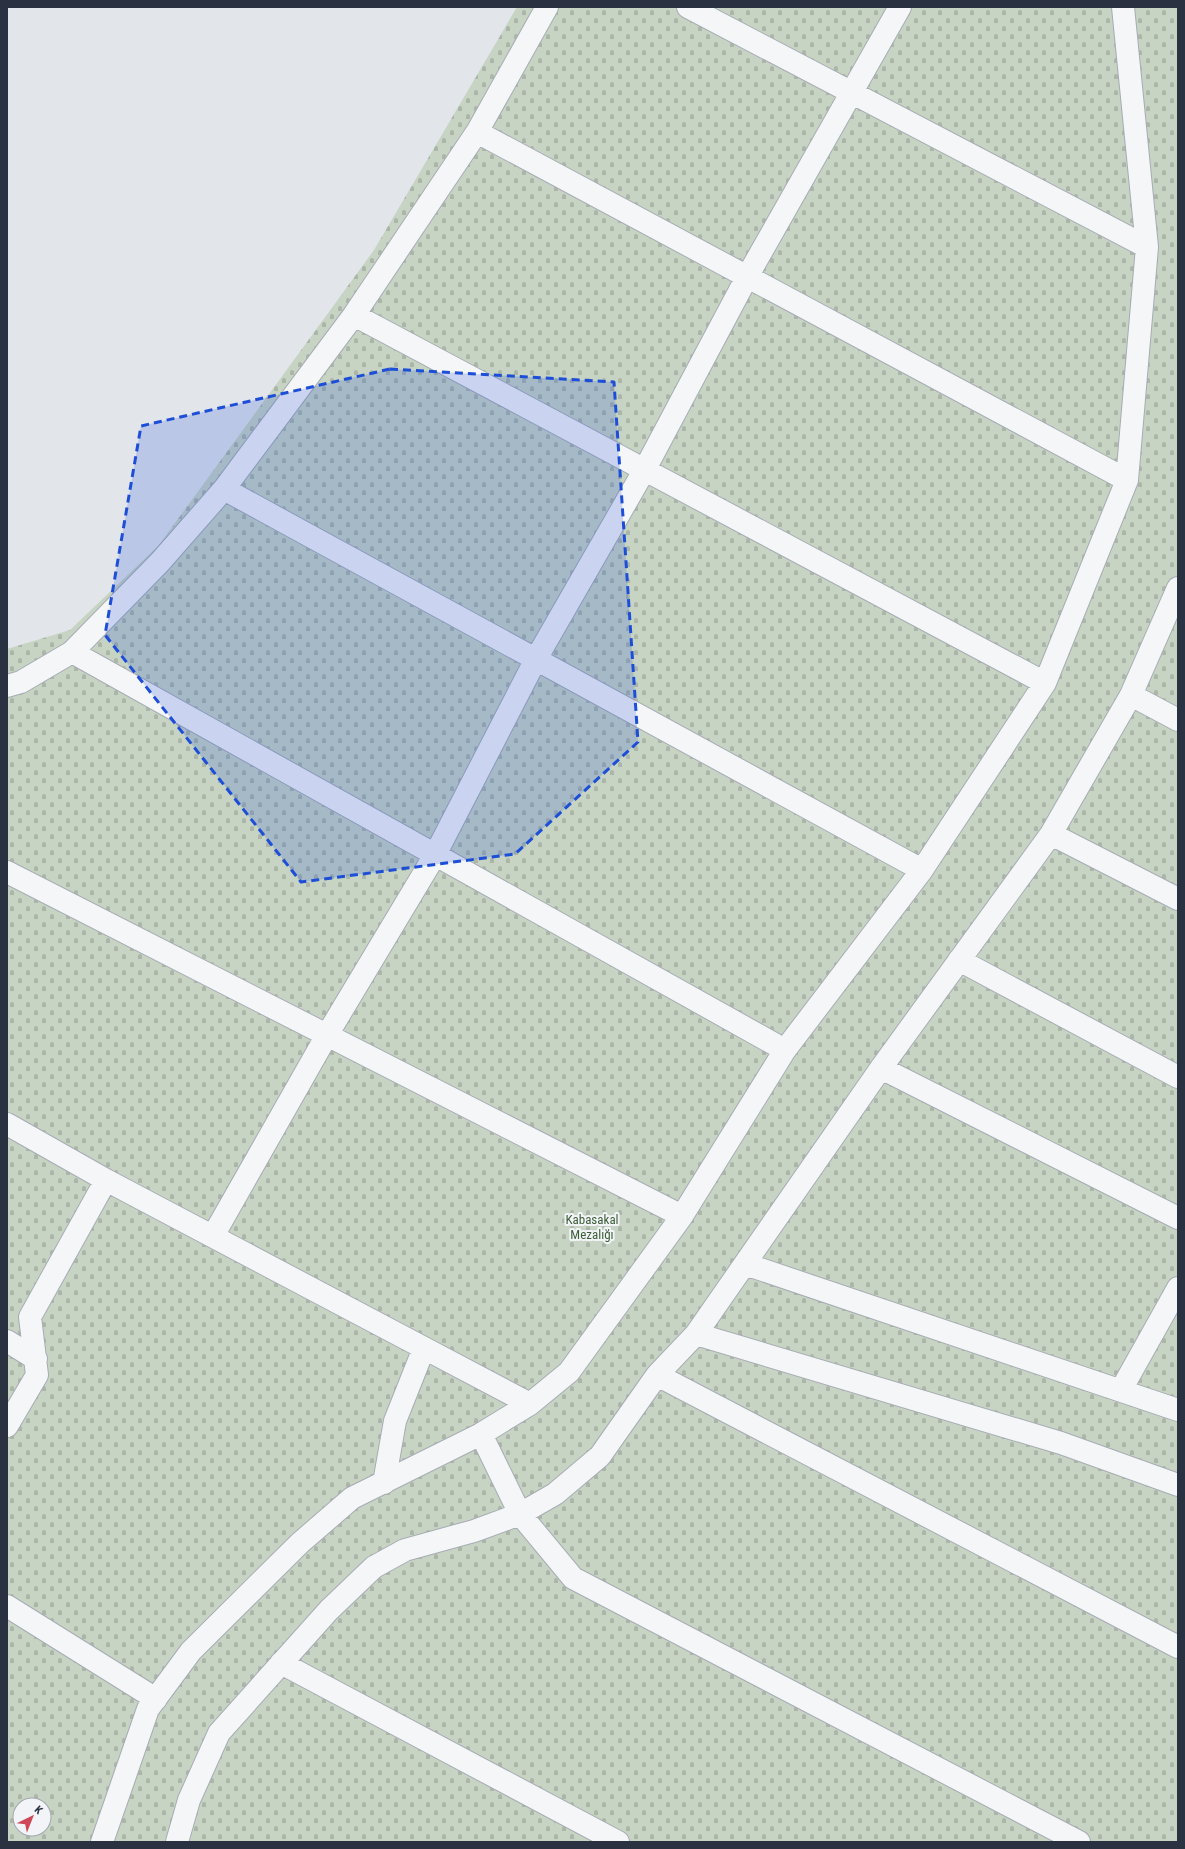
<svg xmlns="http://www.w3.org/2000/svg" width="1185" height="1849" viewBox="0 0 1185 1849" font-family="'Roboto Condensed',sans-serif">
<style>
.cemetery{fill:url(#cemetery-stones);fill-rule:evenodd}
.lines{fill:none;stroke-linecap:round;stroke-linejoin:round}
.minor-casing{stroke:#a7acb4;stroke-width:24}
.minor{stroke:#f5f6f8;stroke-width:22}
.marked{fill:#1d4ed8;fill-opacity:0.2;stroke:#1d4ed8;stroke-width:3;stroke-dasharray:8 5;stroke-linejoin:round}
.labels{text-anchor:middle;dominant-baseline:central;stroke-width:4;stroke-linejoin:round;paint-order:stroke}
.park-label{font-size:13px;fill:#3d5e37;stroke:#f2f4f8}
</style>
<defs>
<pattern id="cemetery-stones" width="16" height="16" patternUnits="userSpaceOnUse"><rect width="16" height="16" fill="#c7d4c3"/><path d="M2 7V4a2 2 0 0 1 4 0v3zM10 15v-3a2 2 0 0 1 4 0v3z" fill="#abb6a9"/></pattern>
</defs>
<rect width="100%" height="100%" fill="#e2e5ea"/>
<!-- cemetery -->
<path class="cemetery" d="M517 7H1178V1842H7V649L70 630 159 545 374 250ZM20 1805H44V1829H20Z"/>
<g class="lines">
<!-- minor casing -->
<g class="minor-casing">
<path id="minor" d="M688 7 1147 247
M477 132 1127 480
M354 315 1045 683
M224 489 922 870
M72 652 785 1050
M7 686 21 682 72 652 160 562 224 489 354 315 477 132 547 7
M1131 695 1178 720
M1051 834 1178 899
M7 872 682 1216
M959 960 1178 1077
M881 1068 1178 1218
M7 1124 106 1180 424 1348 395 1421 384 1483
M213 1236 327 1035 435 855 536 659 645 469 747 277 900 7
M745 1264 1178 1410
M696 1334 881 1068 1051 834 1131 695 1178 588
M7 1341 36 1359
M424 1348 530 1404
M657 1375 696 1334 1061 1443 1178 1485
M1121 1390 1178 1288
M7 1426 37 1375 30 1317 106 1180
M481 1434 520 1514 573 1578 1079 1842
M7 1606 156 1699
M281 1663 618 1842
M102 1842 148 1709 191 1651 300 1543 352 1498 481 1434 530 1404 569 1372 682 1216 785 1050 922 870 1045 683 1127 480 1147 247 1123 7
M177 1842 189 1800 219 1733 329 1610 374 1567 405 1550 474 1531 520 1514 555 1494 600 1456 657 1375 1178 1647"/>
</g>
<!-- minor -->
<use href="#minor" class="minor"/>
</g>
<!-- marked area -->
<path class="marked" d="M390 369 614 382 638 742 515 854 301 882 105 635 141 426Z"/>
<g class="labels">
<!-- park labels -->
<g class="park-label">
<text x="592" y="1219">Kabasakal<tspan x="592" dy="15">Mezalığı</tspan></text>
</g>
</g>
<!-- border -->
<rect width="1185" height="1849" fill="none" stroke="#2a3242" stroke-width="16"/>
<!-- north arrow -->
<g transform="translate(32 1817) rotate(43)"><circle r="19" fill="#f2f4f8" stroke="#a2a6af"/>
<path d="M0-3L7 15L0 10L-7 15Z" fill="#ce4857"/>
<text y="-6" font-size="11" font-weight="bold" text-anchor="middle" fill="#2a3242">K</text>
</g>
</svg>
